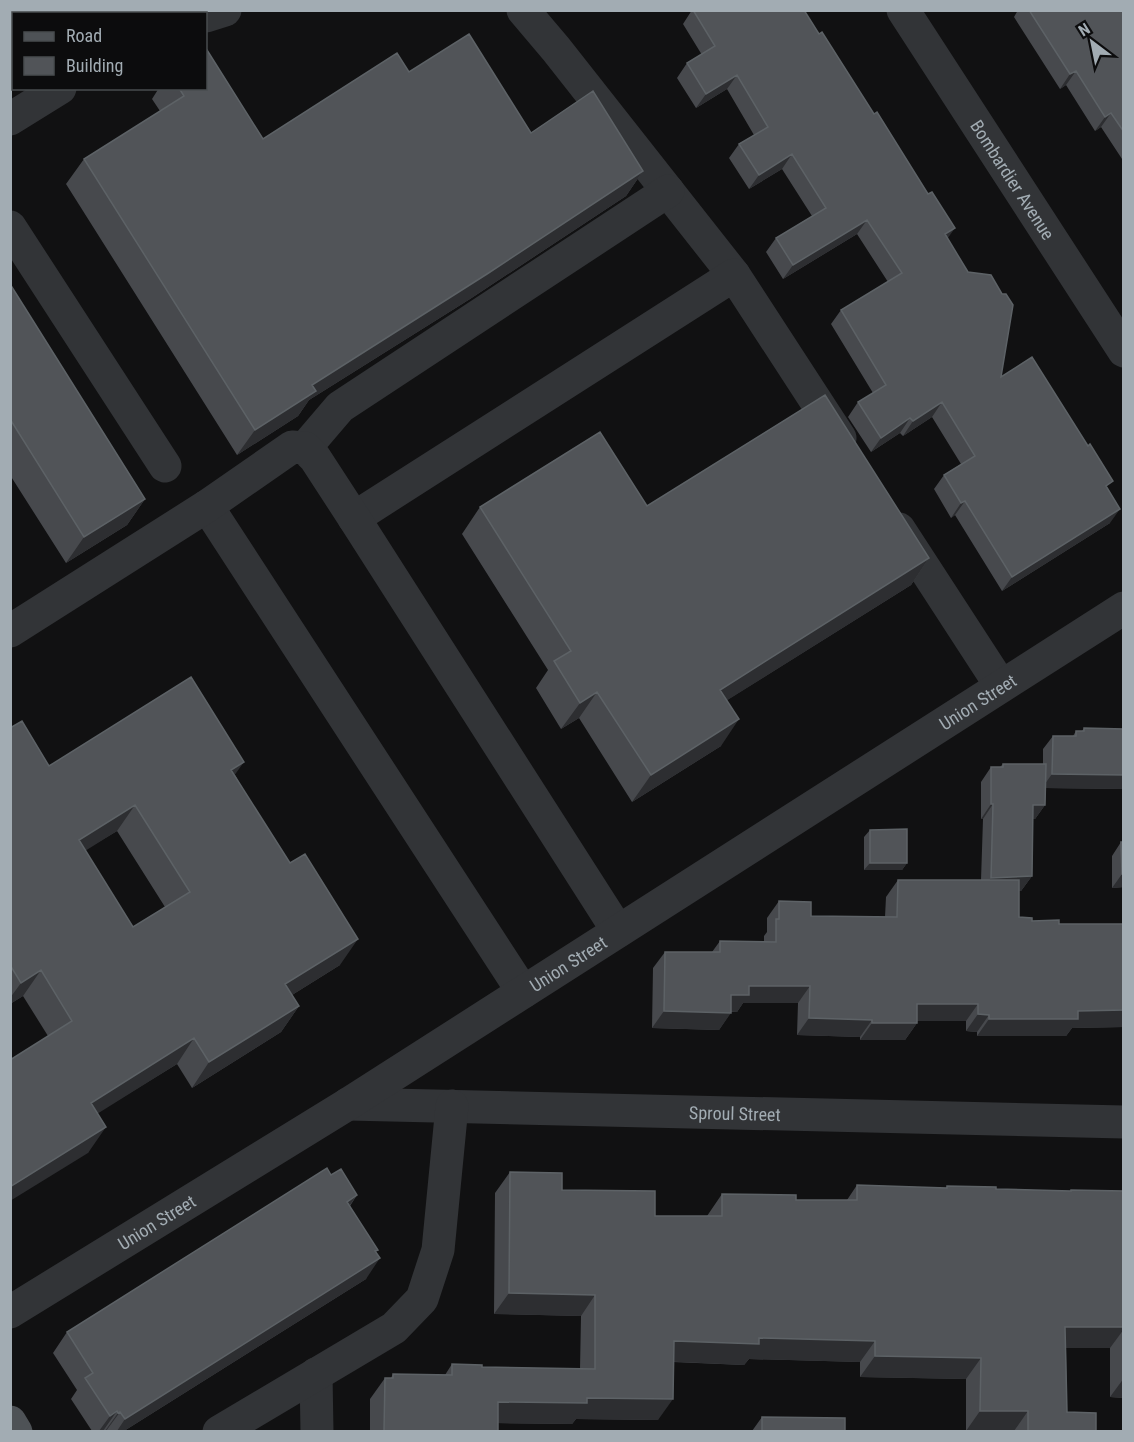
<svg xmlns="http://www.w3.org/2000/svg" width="1134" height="1442" viewBox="0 0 1134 1442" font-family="'Roboto Condensed',sans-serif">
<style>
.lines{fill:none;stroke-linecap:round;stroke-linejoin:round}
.minor{stroke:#323437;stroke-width:33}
.major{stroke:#4e5256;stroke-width:33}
.wall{fill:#47494d;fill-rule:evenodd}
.shaded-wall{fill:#2d2e31}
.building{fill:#515458;stroke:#5d6266;stroke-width:1.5;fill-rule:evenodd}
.labels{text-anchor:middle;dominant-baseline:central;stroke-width:5;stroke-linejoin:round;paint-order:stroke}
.street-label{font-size:18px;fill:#a2acb3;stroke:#0c0c0d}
</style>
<rect width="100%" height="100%" fill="#111112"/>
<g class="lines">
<!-- minor -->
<g class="minor">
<path d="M523 10 556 49 734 275"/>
<path id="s1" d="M903 10 1124 351"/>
<path d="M206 16 225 10"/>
<path d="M10 119 60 88"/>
<path d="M10 227 165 466"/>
<path d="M305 448 340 407 668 191"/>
<path d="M207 506 523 992"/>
<path d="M354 518 734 275 840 438"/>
<path d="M899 529 1001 686"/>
<path d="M10 631 207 506 292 447 305 448 315 458 354 518 618 931"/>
<path id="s2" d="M348 1104 1124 1122"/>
<path id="s3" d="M10 1312 348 1104 1124 608"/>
<path d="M316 1374 317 1432"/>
<path d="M219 1432 394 1328 422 1299 438 1250 452 1106"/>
</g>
<!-- major -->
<path class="major" d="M10 1422 16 1432"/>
</g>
<!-- wall -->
<path class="wall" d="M692 10H804L948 239 1001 377 1108 489 1110 523 1002 591 955 515 951 518 934 489 944 475 961 464 932 417 903 436 900 433 871 452 848 417 858 402 873 393 831 324 841 310 888 282 857 234 783 279 766 252 776 238 812 216 782 169 749 189 729 158 739 144 754 135 727 89 696 108 677 78 687 63 702 55 683 24Z
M1018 10H1124V162L1101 127 1095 131 1066 85 1060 89 1014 17Z
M409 72 531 133 643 171 626 196 470 299 309 400 298 416 237 455 66 184 84 159 160 111 152 99 159 88H206L263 139Z
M10 284 145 499 127 525 66 563 10 475Z
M647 506 929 558 911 585 727 700 721 746 632 802 579 718 561 729 536 688 548 670 462 534 480 507Z
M10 728 49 766 235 775 340 965 292 995 299 1006 281 1032 192 1088 177 1064 97 1113 88 1153 48 1036 23 996 10 1004ZM117 831 165 907 133 927 85 850Z
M1084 728 1124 729V789L1046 788 1045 805 1035 819H1033L1032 876 1021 891H1019V917L1032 921 1059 924H1122L1124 922V1027L1072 1028 1066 1036H977V1032L966 1031V1021H917V1023L905 1040H860V1037L797 1035 798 1003H743L737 1012H731L719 1030 652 1028 653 968 665 952H712L720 941 764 942V936L767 932V918L779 901 811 916 885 917 886 897 898 880H981L983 819H981V782L991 767H1000L1003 764H1043V749L1053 736H1073L1076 731H1082Z
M870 830 907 863 902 870H864V837Z
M1121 842 1124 887 1112 888V856Z
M510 1172 562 1190 655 1216H707L722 1194 796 1200H847L857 1185 946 1188 947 1186 996 1189 1070 1191 1071 1190 1124 1191V1398L1110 1397V1348H1066L1067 1412 1096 1431H966V1379L860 1377V1362L749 1359 744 1365 673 1362 658 1420 576 1419 572 1424 498 1423V1431H370V1399L385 1378H391L393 1374 445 1375 452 1364 482 1367 580 1369 581 1316 494 1314 495 1193Z
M331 1175 357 1195 350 1206 376 1252 366 1279 124 1431H92L71 1399 77 1390 53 1353 67 1332Z
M762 1417 845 1431H752Z"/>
<!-- shaded-wall -->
<path class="shaded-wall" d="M16 10H33L28 14H14V21L10 23V14Z
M14 54V62L10 64V56Z
M1076 71 1066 85 1060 89 1070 74Z
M737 75 727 89 696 108 706 94Z
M1111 113 1101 127 1095 131 1105 117Z
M792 154 782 169 749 189 759 175Z
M643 171 626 196 470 299 309 400 298 416 237 455 255 430 312 385Z
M867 220 857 234 783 279 793 265Z
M955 228 945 242V234Z
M942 402 932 417 903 436 913 421Z
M910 418 900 433 871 452 881 438Z
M145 499 127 525 66 563 84 537Z
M965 501 955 515 951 518 961 503Z
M1120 509 1110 523 1002 591 1012 577Z
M929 558 911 585 702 716 720 690Z
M597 692 579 718 561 729 580 703Z
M739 719 721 746 632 802 651 775Z
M244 762 226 787 231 770Z
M1052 774 1124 775V789L1042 788Z
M991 804H993L983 819H981Z
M135 805 117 831 61 866 79 840Z
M1033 805H1045L1035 819H1023Z
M870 863H907L902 870H864Z
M1122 874H1124V887L1112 888Z
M1032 876 1021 891 980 892 991 878Z
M358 939 340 965 268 1010 285 984Z
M41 970 23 996 10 1004V998L21 983Z
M749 986H810L798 1003H743L737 1012 719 1011 731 995Z
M917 1004H978L966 1021H905Z
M299 1006 281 1032 192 1088 209 1062Z
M1124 1010V1027L1072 1028 1066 1036H977L989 1019 1078 1011Z
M664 1011 731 1013 719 1030 652 1028Z
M978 1014 989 1015 977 1032 966 1031Z
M809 1018 872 1020 860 1037 797 1035Z
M872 1023H917L905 1040H860Z
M194 1038 177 1064 73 1129 91 1103Z
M106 1127 88 1153 10 1201V1187Z
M357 1195 342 1216 347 1202Z
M378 1250 364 1268 380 1258 366 1279 124 1431H117L125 1419Z
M509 1293 595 1295 581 1316 494 1314Z
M1065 1327H1124V1329L1110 1348H1051Z
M759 1338 875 1341 860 1362 749 1359 744 1365 659 1361 674 1341Z
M875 1356 981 1358 966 1379 860 1377Z
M1124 1378V1398L1110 1397Z
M587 1398 673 1399 658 1420 576 1419 572 1424 484 1423 498 1402Z
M117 1411 103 1431H99L110 1416Z
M980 1411H1028L1014 1431H966Z
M120 1412 106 1431H105L118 1413Z"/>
<!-- building -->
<path class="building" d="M693 10H804L819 34 822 32 874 114 877 112 928 194 932 192 955 228 945 234 968 272 991 275 1002 294H1006L1013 305 1001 377 1032 357 1088 446 1090 444 1113 481 1106 486 1120 509 1012 577 965 501 961 503 944 475 975 456 942 402 913 421 910 418 881 438 858 402 886 385 841 310 902 273 867 220 793 265 776 238 826 208 792 154 759 175 739 144 768 127 737 75 706 94 687 63 715 46Z
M1029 10H1124V132L1111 113 1105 117 1076 71 1070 74Z
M10 28 14 33V54L10 56Z
M469 34 531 133 593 91 643 171 487 274 312 385 316 391 255 430 84 159 184 96 179 88H206V51L207 50 263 139 397 53 409 72Z
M10 284 145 499 84 537 10 419Z
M825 395 929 558 720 690 739 719 651 775 597 692 580 703 554 661 571 651 480 507 600 432 647 506Z
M191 677 244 762 231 770 290 863 305 854 358 939 285 984 299 1006 209 1062 194 1038 91 1103 106 1127 10 1187V1060L72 1021 41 970 21 983 10 965V728L22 721 49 766ZM135 805 190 892 133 927 79 840Z
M1084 728 1124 729V775L1052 774 1053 736H1076V731H1084Z
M1003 764H1046L1045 805H1033L1032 876 991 878 993 804H991V767H1003Z
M907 829V863H870V830Z
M1121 842H1124V874H1122Z
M898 880H1019V917L1032 918V921L1059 920V924H1124V1010L1078 1011V1019H989V1015L978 1014V1004H917V1023H872V1020L809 1018 810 986H749V995H731V1013L664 1011 665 952H720V941L776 942V919H779V901L811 902V916L897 917Z
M327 1168 331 1175 341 1169 357 1195 347 1202 378 1250 375 1251 380 1258 125 1419 120 1412 118 1413 117 1411 110 1416 85 1378 93 1373 67 1332Z
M510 1172 562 1173V1190L655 1191V1216H722V1194L796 1195V1200H857V1185L947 1188V1186L996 1187V1189L1071 1191V1190L1124 1191V1327H1065L1067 1412 1096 1413V1431H1028V1411H980L981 1358 875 1356V1341L759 1338V1344L674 1341 673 1399 587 1398V1403L498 1402V1431H384L385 1378H393V1374L452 1375V1364L482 1365V1367L595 1369V1295L509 1293Z
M762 1417 845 1418V1431H762Z"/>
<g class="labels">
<!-- street labels -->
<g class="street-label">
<text stroke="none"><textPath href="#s1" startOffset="202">Bombardier Avenue</textPath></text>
<text stroke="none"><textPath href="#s3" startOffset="1144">Union Street</textPath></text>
<text stroke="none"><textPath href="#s3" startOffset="658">Union Street</textPath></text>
<text stroke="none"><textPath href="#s2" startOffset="387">Sproul Street</textPath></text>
<text stroke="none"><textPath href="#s3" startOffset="172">Union Street</textPath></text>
</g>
</g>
<!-- border -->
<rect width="1134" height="1442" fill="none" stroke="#a2acb3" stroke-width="24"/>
<!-- legend -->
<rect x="12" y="12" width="195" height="78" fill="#0c0c0d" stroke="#484c4f" stroke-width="1.5"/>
<rect x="24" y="32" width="30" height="9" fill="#4e5256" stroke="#484c4f" stroke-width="1.5"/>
<text x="66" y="42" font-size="18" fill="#a2acb3">Road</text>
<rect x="24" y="57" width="30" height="18" fill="#515458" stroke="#484c4f" stroke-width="1.5"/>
<text x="66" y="72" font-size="18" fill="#a2acb3">Building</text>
<!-- north arrow -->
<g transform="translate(1092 42) rotate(328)" stroke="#0c0c0d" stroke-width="4.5" paint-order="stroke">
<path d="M0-4.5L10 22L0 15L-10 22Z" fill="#a2acb3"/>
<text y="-9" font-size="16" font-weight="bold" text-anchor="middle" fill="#a2acb3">N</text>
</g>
</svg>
